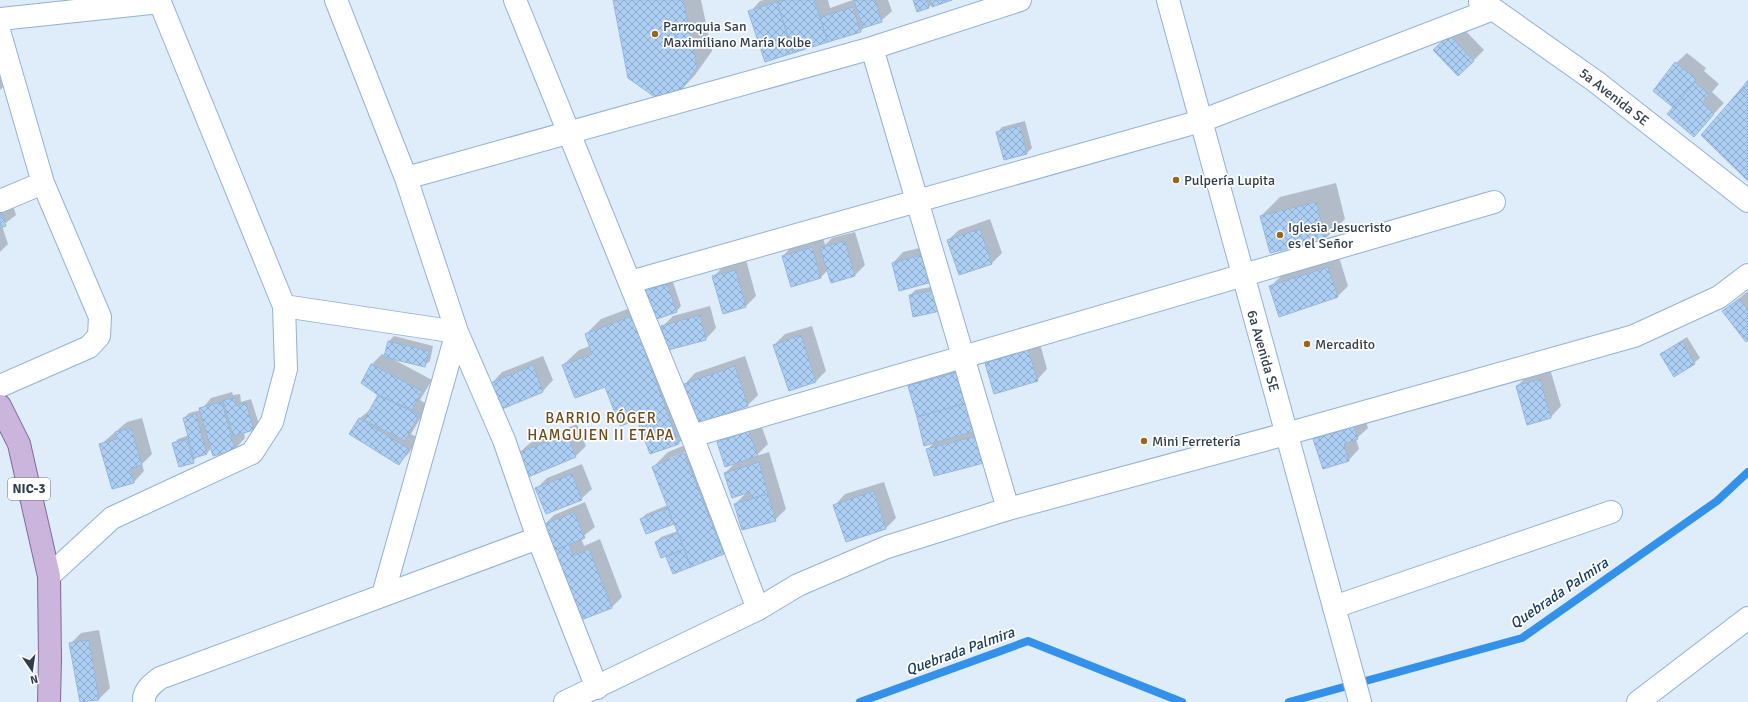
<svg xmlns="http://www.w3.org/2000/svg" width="1748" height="702" viewBox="0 0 1748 702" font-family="Signika,sans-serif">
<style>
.shadow{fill:#0003;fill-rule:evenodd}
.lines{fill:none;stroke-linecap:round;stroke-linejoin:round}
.stream{stroke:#3391e9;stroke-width:8}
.building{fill:url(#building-cross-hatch);stroke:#97b7d9}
.minor-casing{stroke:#92b1d2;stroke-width:24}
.tertiary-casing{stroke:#92b1d2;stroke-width:24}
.primary-casing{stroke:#7f6a9a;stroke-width:24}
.minor{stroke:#fff;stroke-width:22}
.tertiary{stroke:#fff;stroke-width:22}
.primary{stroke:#cbb5dc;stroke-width:22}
.poi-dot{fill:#99651a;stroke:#fff;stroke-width:1.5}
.labels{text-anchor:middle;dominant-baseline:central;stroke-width:3.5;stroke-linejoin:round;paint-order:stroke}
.shield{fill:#fff;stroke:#6e7781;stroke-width:1}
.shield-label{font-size:13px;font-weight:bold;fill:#303d4b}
.poi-label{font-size:14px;fill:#303d4b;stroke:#fff;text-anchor:start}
.street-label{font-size:14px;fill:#303d4b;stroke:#fff}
.neighbourhood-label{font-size:15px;letter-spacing:1px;fill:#6e4a19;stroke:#fff}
.water-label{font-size:15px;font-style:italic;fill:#183c60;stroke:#fff}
</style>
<defs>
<pattern id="building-cross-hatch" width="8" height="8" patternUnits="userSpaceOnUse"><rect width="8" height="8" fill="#adcff4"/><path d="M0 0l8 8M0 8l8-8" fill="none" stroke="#8da9c8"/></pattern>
</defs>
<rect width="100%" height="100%" fill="#dfecfa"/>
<!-- shadow -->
<path class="shadow" d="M614 0H701L712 51 695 75 680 91Z
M764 0H828L830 8 853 0H888L892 11 881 21 865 26 861 31 766 61 750 12 760 1Z
M914 0H949L932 4 929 7 918 11Z
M1460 25 1484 50 1473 61 1445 40Z
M1687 53 1706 68 1704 71 1719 84 1712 92 1724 103 1694 135 1675 107 1676 63Z
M0 76 3 87 0 90Z
M1025 121 1032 148 1027 153 1005 159 997 133 1002 127Z
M1336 183 1345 219 1326 238 1261 216 1280 197Z
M11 199 16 215 2 226 8 244 0 252V203Z
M990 219 1002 253 992 263 948 240 959 230Z
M855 232 865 265 854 276 828 270 821 277 783 256 793 245 823 237 825 245 832 238Z
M936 244 942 270 893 263 903 252Z
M1339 257 1348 286 1338 296 1280 315 1271 286 1281 276Z
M746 260 756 296 746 306 713 277 724 266Z
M672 279 681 306 676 312 654 319 694 427 679 443 650 453 637 419 606 386 563 365 579 350 590 346 586 334 601 319 649 301 646 291 651 286Z
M941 285 945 305 910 296 915 290Z
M1748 291V339L1724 311Z
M710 306 716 328 706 339 662 327 673 316Z
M812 326 826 371 816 381 789 390 774 345 785 334Z
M394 336 433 346 430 361 424 366 391 358 432 380 420 400 428 405 411 434 418 438 409 453 398 464 360 418 371 409 379 394 362 382 372 364 382 354 385 355 389 341Z
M1687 337 1700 358 1694 363 1661 354Z
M1039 340 1047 369 1037 380 986 364 997 353Z
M543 356 553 380 543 391 502 407 492 383 502 372Z
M745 356 758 395 748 405 685 384 695 373Z
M967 362 994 451 928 449 934 442 909 386 919 376Z
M1550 369 1561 406 1551 417 1528 424 1517 386 1527 376Z
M232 392 233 395 240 394 241 402 251 399 259 424 253 429 244 432 245 438 235 449 212 448 207 453 198 455 193 462 173 444 178 439 189 435 184 418 189 413 201 410 211 398Z
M1364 416 1368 428 1356 439 1359 449 1349 460 1324 468 1315 439 1325 429Z
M142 418 152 454 142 464 144 471 134 482 112 488 100 445 127 422Z
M760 422 768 444 756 456 769 452 786 509 775 520 735 504 747 492 725 473 736 462 718 443 728 432Z
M577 424 586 446 576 456 519 453 530 443Z
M700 439 739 538 724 553 668 558 672 553 656 542 661 537 678 531 675 522 641 519 646 514 668 505 653 467 668 452ZM688 451 689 452 670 460V458Z
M582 464 592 489 581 499 537 488 547 478Z
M884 482 896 518 886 528 835 505 845 494Z
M585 502 595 527 581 538 584 546 600 539 622 597 612 607 544 525 554 515Z
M99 630 110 688 99 699 81 702 70 644 81 633Z"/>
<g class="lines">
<!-- stream -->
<path class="stream" d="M860 702 1028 641 1182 702
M1289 702 1522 638 1717 501 1748 472"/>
</g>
<!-- building -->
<path class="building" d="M613 0H683L697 67 680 92 655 97 628 78Z
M784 0H814L828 42 793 53 777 2Z
M854 0H875L882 22 863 28Z
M913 0H927L929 8 917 12Z
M930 0H952L932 7Z
M777 2 793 53 765 62 748 11Z
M853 7 861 32 828 42 820 17Z
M1449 35 1474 61 1458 76 1433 50Z
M1675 62 1696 79 1674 108 1653 91Z
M1748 80V95L1741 89Z
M1695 82 1709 95 1702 103 1714 114 1694 137 1667 114Z
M1741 89 1748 95V181L1701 135Z
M1020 126 1027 154 1004 160 996 132Z
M1316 202 1326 239 1270 253 1260 216Z
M0 209 6 226 0 228Z
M980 229 992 264 959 275 947 240Z
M845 241 855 276 831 283 820 248Z
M812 247 821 278 791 287 782 256Z
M926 254 932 282 899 291 892 263Z
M1328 267 1338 297 1279 317 1269 286Z
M736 270 746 307 723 314 712 276Z
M667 284 677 312 654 320 645 291Z
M936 290 940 311 913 317 909 295Z
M1739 299 1748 310V340L1746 342 1722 311Z
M700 315 706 340 668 350 661 326Z
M632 316 679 444 650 454 637 420 620 426 605 387 575 398 562 365 592 354 585 334Z
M801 335 816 382 789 391 773 345Z
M388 341 429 351 425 367 384 357Z
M1682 341 1695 364 1674 377 1660 354Z
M1028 350 1038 381 994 394 985 363Z
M371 364 422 391 412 410 378 395 361 383Z
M533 365 543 392 502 409 491 383Z
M735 366 748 406 697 424 684 384Z
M957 372 966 403 917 417 908 386Z
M1540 379 1551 418 1527 425 1516 386Z
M378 395 419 415 405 441 364 420Z
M235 398 236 406 246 403 254 430 233 436 223 400Z
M222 402 235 450 213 456 199 408Z
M966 403 975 431 924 446 917 417Z
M196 414 207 454 194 458 183 418Z
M359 418 409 449 399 465 349 434Z
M1354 426 1358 439 1344 444 1349 461 1323 469 1313 439Z
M131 428 142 465 130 469 134 483 112 489 99 444 117 439 115 432Z
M749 431 758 456 725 467 717 442Z
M567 434 576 457 528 477 518 453Z
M977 436 984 463 934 476 926 449Z
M187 439 194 463 179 467 172 443Z
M684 453 724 554 691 567 652 467Z
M759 462 768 494 752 498 750 492 732 498 724 473Z
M572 474 582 500 546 514 535 488Z
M874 491 886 529 846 542 833 505Z
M768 494 776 521 742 530 734 504Z
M668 508 674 524 646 534 640 519Z
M574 512 585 538 553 551 543 525Z
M678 533 684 549 661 558 655 542Z
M569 544 573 556 589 549 612 608 581 620 553 551Z
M684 549 691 567 673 574 666 557Z
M89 640 99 700 80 702 69 643Z"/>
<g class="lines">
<!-- minor casing -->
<g class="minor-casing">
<path id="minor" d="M336 0 406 178 457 332 504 440 538 538 597 688
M515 0 692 436 758 609
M1480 2 1493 9 1595 81 1748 201
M0 19 160 2
M0 34 43 183 100 317 99 336 89 347 0 386
M872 48 1008 509
M406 178 872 48 1020 0
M0 201 43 183
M630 282 1201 121 1493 9
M284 306 457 332 383 595
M1286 434 1634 336 1719 297 1748 275
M692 436 1494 202
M49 576 112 518 252 453 272 422 286 369 284 306 159 0
M1334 607 1611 512
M144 702C143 691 152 684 160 678L538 538
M1638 702 1748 618"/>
</g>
<!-- tertiary casing -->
<g class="tertiary-casing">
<path id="tertiary" d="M1168 0 1360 702
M565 702 758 609 798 585 887 547 1008 509 1286 434"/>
</g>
<!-- primary casing -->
<g class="primary-casing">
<path id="primary" d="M0 406 19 444 49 576 50 659 49 702"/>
</g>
<!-- minor -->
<use href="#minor" class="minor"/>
<!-- tertiary -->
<use href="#tertiary" class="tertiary"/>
<!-- primary -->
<use href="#primary" class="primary"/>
</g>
<!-- markers -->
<g class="poi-dot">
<circle cx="655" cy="34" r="4"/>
<circle cx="1176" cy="180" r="4"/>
<circle cx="1280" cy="235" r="4"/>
<circle cx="1307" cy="344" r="4"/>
<circle cx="1144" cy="441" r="4"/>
</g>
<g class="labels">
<!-- shield labels -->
<rect class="shield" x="8" y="478" width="42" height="22" rx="3"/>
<g class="shield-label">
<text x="29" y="489">NIC-3</text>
</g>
<!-- poi labels -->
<g class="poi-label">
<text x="663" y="26">Parroquia San<tspan x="663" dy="16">Maximiliano María Kolbe</tspan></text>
<text x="1184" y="180">Pulpería Lupita</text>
<text x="1288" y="227">Iglesia Jesucristo<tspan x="1288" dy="16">es el Señor</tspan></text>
<text x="1315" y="344">Mercadito</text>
<text x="1152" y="441">Mini Ferretería</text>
</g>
<!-- street labels -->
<g class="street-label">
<text transform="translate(1614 97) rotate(38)">5a Avenida SE</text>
<text transform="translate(1263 351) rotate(74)">6a Avenida SE</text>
</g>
<!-- neighbourhood labels -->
<g class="neighbourhood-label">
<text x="601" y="418">BARRIO RÓGER<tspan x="601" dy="17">HAMGUIEN II ETAPA</tspan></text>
</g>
<!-- water labels -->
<g class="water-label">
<text transform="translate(1559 593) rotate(-34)">Quebrada Palmira</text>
<text transform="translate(960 651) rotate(-20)">Quebrada Palmira</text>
</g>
</g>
<!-- north arrow -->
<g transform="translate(32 670) rotate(167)" stroke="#ffffff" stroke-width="3" paint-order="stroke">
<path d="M0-3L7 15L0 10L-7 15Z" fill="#303d4b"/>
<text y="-6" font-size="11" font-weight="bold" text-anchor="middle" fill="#303d4b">N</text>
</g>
</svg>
